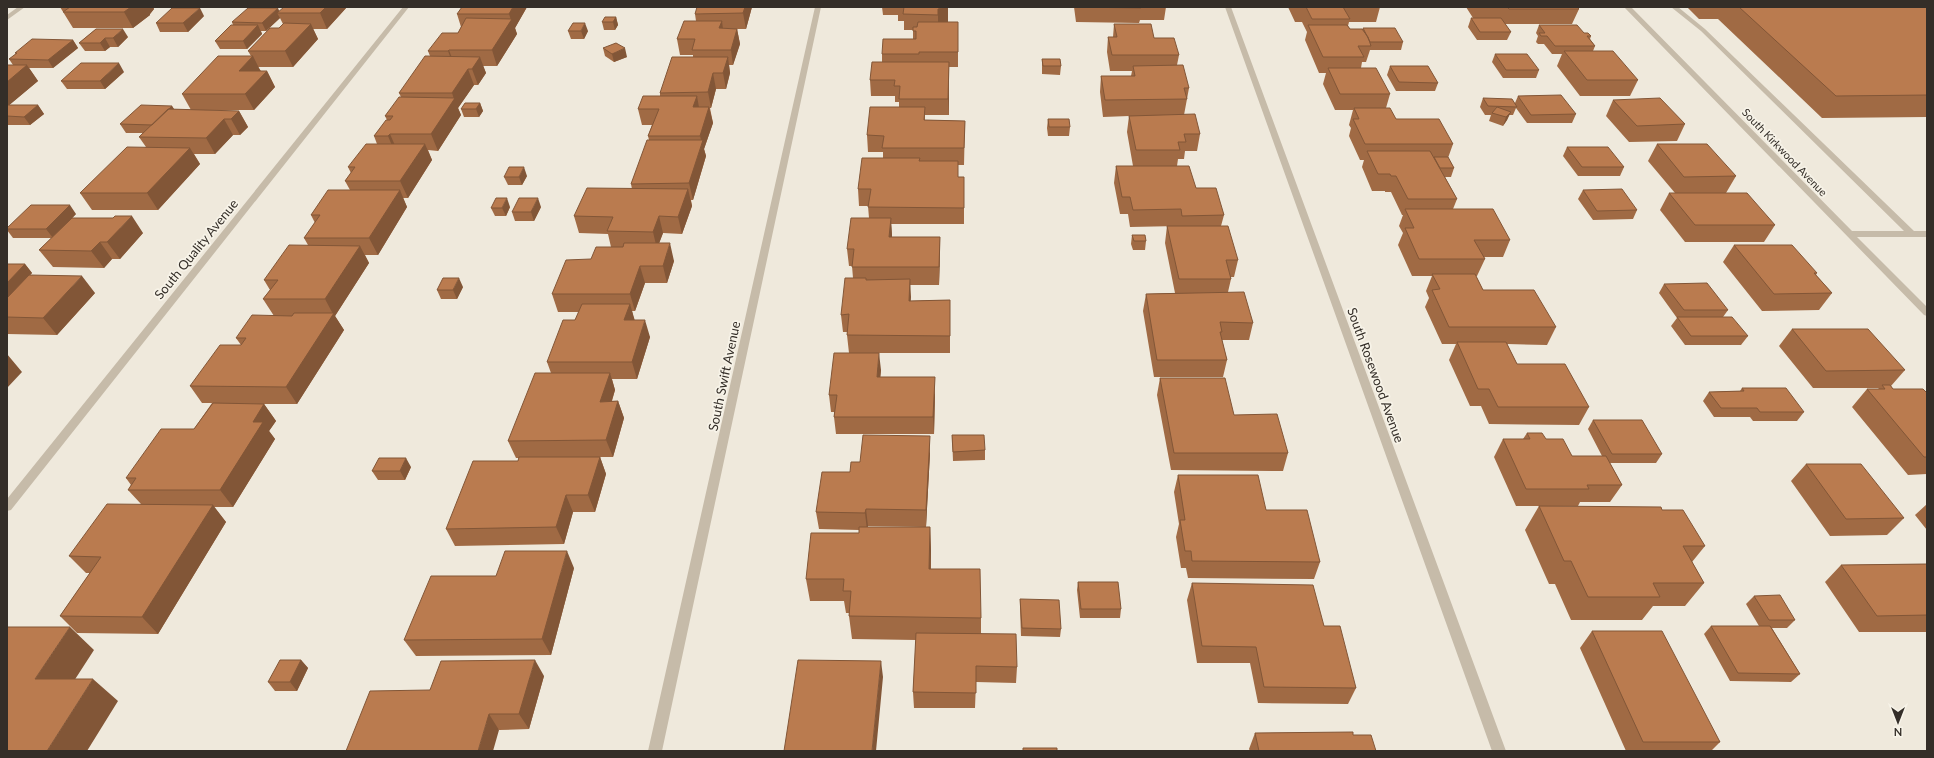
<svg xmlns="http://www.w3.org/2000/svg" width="1934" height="758" viewBox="0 0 1934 758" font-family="Lato,sans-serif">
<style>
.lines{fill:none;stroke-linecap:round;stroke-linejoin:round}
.minor{fill:#c6bba9;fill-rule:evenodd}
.wall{fill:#a06a44}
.shaded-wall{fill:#825637}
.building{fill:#ba7b4f;stroke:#825637}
.labels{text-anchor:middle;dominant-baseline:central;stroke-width:3.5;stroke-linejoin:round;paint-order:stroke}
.far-street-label{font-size:11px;fill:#342e28;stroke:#f7f3e8}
.street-label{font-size:13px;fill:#342e28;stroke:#f7f3e8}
</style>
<rect width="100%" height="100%" fill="#efe9dc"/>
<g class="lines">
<!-- minor -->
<path class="minor" d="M18 7H25L7 20V15Z
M403 7H409L11 510 7 511V499Z
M815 7H821L662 751H648Z
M1225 7H1231L1506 751H1492Z
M1624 7H1631L1852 231H1904L1701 31 1671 7H1678L1705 29 1914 231H1927V237H1857L1927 307V316L1924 315Z"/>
</g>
<!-- wall -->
<path class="wall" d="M60 7H153L154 9 150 14V15L133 28H73Z
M347 7 327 29H313L318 39 293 67H258L261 71H267L275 87 254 110H202L239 111 248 127 240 135H233L215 154H194L200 164 158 210H92L80 193 146 147 139 137 143 133H126L120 124 172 106 174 109 191 110 182 94 251 56 248 51 279 28 283 24 280 18 266 31H261L262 34 247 49H220L215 41 233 25 232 22 279 11Z
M527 7 515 28 517 34 497 66H483L486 73 478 85H474L458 108 461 115 438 151 428 150 432 160 408 198H403L407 207 378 255H365L369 263 335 316 344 330 297 404H264L276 421 269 431 275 439 233 507H214L226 522 158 634 77 633 60 616 90 573H86L69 556 141 504 128 490 131 485 126 478 194 429 212 403H202L190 386 241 345 236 338 274 316 263 299 270 290 264 280 308 245 304 238 315 223 311 215 350 190 345 181 351 173 348 167 377 144 374 136 387 120 385 116 401 97 399 93 430 56 428 51 458 33 461 27 457 14Z
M752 7 746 29H737L740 44 733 65H729L730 73 726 89H716L711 108H710L713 123 704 149 706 156 693 200H691L692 206 682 234 663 233 659 243 674 261 667 283H645L635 311H632L634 320 650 337 637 379H612L615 390 612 401H618L624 418 613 457H600L606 474 595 512H573L564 544 455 546 446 529 518 461 519 458H516L508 441 551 373 547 362 575 320 579 312H558L552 294 591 259 611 247 608 234 579 233 574 216 632 189 631 184 649 140 648 136 652 125H642L638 109 660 96V93L693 57V55H680L677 39 696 21 695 14Z
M882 7H948V22H945H958V67H949V115H925V120L965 121 964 165H958V177H964V224H891L892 237H940V254L939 285H910V301L950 300V353H858L881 370 880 377 935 394 934 434H836L834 417V412H831L829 395 849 353 847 335V332H843L841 315 853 278 852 266H849L847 249 869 218 868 206H859L858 189 883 158V152H868L867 135 899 107V102H895V96H871L870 80 882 62V54L913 39V30H904V21H898V15H883Z
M1074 7H1166L1164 20H1140L1139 23 1076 22Z
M1288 7H1380L1376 22H1349L1348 26 1350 29 1362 30 1363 28 1403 42 1401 50H1370L1366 62H1362L1361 68 1390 94 1386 108 1396 119 1453 144 1448 158 1454 168 1451 177H1445L1457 199 1453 209 1510 240 1503 257H1484L1485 259 1477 276H1476L1483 290 1556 327 1547 345 1507 344 1517 364 1589 407 1579 425 1489 424 1481 406H1470L1449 360 1456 344H1442L1425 307 1429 298 1426 291 1432 276H1412L1398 245 1403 233 1399 226 1403 215H1402L1391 192H1385V191H1372L1362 167 1364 160H1360L1349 136 1351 128 1349 125 1353 110H1335L1323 84 1326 73H1319L1305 40 1307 32 1302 22H1295Z
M1466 7H1577L1579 9 1572 24H1505L1511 32 1507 40H1477L1468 27 1471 18H1473Z
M1687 7H1927V117L1822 118 1718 19H1699Z
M204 16 188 32H160L156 23Z
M616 17 618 25 615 30H604L602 22Z
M1114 24 1154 38 1179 55 1177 65 1189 88 1184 115 1200 134 1197 151H1185L1184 159H1178L1177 166 1196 188 1224 215 1221 226 1238 260 1234 277H1231V279L1228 292 1253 323 1249 340H1222L1227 360 1223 377H1154L1143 311 1146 294 1175 293 1165 243 1167 226H1178L1130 227 1128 214H1120L1114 183 1116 166H1133L1127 132 1129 116 1103 117 1100 92 1101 76H1131L1132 71H1110L1107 52 1108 37H1113Z
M1539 25 1584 33 1591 36 1590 39 1595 46 1593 51 1638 80 1630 96H1580L1557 66 1562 54H1552L1544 44H1538L1536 42 1538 36 1536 33Z
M96 29 128 37 118 47H110L105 51H85L79 43Z
M568 31H588L584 39H571Z
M73 40 78 48 53 68H29L38 81 9 105H38L44 114 30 125H7V65H13L9 59 16 54 15 53Z
M603 48 627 57 614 62 605 56Z
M1495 54 1539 70 1536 78H1503L1492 62Z
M1042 59 1061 66 1060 75 1042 74Z
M1390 66 1438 83 1435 91H1396L1387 75Z
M124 72 105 89H67L61 81Z
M1518 96 1576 114 1572 123H1527L1516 108 1513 115H1509L1507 120 1503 126 1489 121 1491 115H1485L1480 107 1483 98 1515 103Z
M1613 100 1685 124 1677 141 1629 142 1606 116Z
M480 103 483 111 479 117H464L461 109Z
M1048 119 1070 127 1069 136H1048L1047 128Z
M1657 144 1736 176 1726 193 1775 225 1764 242H1685L1660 210 1669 193H1675L1648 161Z
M1567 147 1624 167 1620 176H1578L1563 156Z
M527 176 522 185H508L504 177Z
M1583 190 1637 210 1633 219 1593 220 1578 199Z
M510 207 506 216H495L491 208Z
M541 207 534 221H515L512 212Z
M76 214 72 218 143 233 120 259H112L104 268 53 267 39 250 52 238H13L7 230V228Z
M1132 235 1146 241 1145 250H1133L1131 244Z
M1734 245 1817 273 1816 275 1832 293 1819 310 1762 311 1723 262Z
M7 264H25L32 273 30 275 95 293 57 335 7 334Z
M1664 284 1728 310 1723 317 1748 336 1741 345H1685L1671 326 1677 318 1659 293Z
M463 287 457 299H441L437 290Z
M1792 329 1905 370 1891 386 1893 389 1927 393V474L1908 475 1852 407 1867 389H1878L1879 388H1813L1779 346Z
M1160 378 1288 453 1283 471 1171 470 1157 395Z
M1742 388 1804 412 1797 421H1753L1750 417H1714L1703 401 1709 392 1740 391Z
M1593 420 1662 454 1656 463H1610L1622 485 1610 502H1580L1578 506H1516L1494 457 1503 439H1523L1527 433 1546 439 1572 456H1602L1588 429Z
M952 435 985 450V460L953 461Z
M930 453 926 527 868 526 867 527H930L931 551V569L981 618V633L1017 667 1016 683 976 682 975 708H914L913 692 916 640 852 639 849 616V613H846L844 601H810L806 579 859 533V530L819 529 816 512 850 472 860 462Z
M1806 464 1904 518 1887 535 1830 536 1791 481Z
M411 467 405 480H378L372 471Z
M1178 475 1266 510 1320 562 1314 579 1188 578 1186 568H1181L1176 537 1179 524 1174 492Z
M1927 504V530L1915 515Z
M1539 506 1662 510 1705 546 1692 562 1704 583 1685 606H1653L1642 620H1571L1555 584H1549L1525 530Z
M1927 564V632H1859L1825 582 1841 565Z
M574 568 551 655 416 656 404 640Z
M1078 582 1121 609 1120 618H1080L1077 590Z
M1192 583 1324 626 1356 688 1348 704 1258 703 1250 663H1197L1187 600Z
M1754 596 1795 620 1787 628H1772L1800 674 1791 682 1730 681 1704 634 1711 626H1759L1746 604Z
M1020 599 1061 629 1060 637 1021 636 1020 608Z
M1592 631 1720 742 1711 751H1626L1580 648Z
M301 660 308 668 297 691H275L268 682Z
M544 676 529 729 499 730 430 690Z
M1255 733 1353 735 1376 751H1250L1249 749Z"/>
<!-- shaded-wall -->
<path class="shaded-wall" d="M131 7H153L154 9 150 14V15L133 28 124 12Z
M326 7H347L327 29 320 13Z
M513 7H527L515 28 517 34 497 66 492 50 511 20 509 14Z
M745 7H752L746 29 743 13Z
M946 7H948V22L939 24 938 30V9Z
M200 8 204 16 188 32 183 23Z
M278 8 280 13H277L280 18 266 31 262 23Z
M616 17 618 25 615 30 613 22Z
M722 21 724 37 719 28Z
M585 23 588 31 584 39 581 31Z
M311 24 318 39 293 67 285 51Z
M258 25 262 34 247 49 243 41Z
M123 29 128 37 118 47 113 38Z
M737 29 740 44 733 65 731 50Z
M105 38 110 47 105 51 100 43Z
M73 40 78 48 53 68 48 60Z
M625 48 627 57 614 62 612 54Z
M449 50 455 66 454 67 448 51Z
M253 56 261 72 239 71Z
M480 57 486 73 478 85 472 69Z
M728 57 730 73 726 89 723 73Z
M949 62V115L948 99Z
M119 63 124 72 105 89 100 81Z
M27 65 38 81 7 107V82Z
M468 69 474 85 458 108 461 115 438 151 431 134 454 99 452 93Z
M267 71 275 87 254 110 245 94Z
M713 73 716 89 711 108 708 92Z
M697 96 700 113 693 107Z
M480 103 483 111 479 117 476 109Z
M38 105 44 114 30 125 24 117Z
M172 106 177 114 152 125Z
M709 107 713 123 704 149 706 156 693 200 689 183 702 144 700 136Z
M239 111 248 127 240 135 231 119Z
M1511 112 1507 120 1503 126 1506 117Z
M224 119 233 135 215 154 206 138Z
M390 134 397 150 395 153 388 136Z
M425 144 432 160 408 198 400 181Z
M190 148 200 164 158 210 147 193Z
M524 167 527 176 522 185 519 177Z
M688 189 692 206 682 234 678 217Z
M400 190 407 207 378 255 369 238Z
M507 198 510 207 506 216 502 208Z
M538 198 541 207 534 221 531 212Z
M70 205 76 214 53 238 46 229Z
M132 216 143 233 120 259 107 242Z
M659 216 663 233 657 249 653 232Z
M891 218 892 235 891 254 889 237Z
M940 237V254L939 285V267Z
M100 242 112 259 104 268 91 251Z
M670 243 674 261 667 283 663 266Z
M360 246 369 263 335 316 344 330 297 404 286 387 333 314 325 299Z
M25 264 32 273 7 299V283Z
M640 266 645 283 635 311 630 294Z
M82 276 95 293 57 335 43 318Z
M459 278 463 287 457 299 453 290Z
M910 279 911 297 910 318 909 301Z
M630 304 635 321 624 320Z
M645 320 650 337 637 379 632 362Z
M879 353 881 370 879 394 877 377Z
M7 354 22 372 7 388Z
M610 373 615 390 606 419 600 402Z
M935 377V394L934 434 933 417Z
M618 401 624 418 613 457 606 440Z
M264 404 276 421 269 431 275 439 233 507 220 490 253 422Z
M930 436V453L926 527V510Z
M600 457 606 474 595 512 588 495Z
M406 458 411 467 405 480 400 471Z
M566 495 573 512 564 544 556 527Z
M213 505 226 522 158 634 142 617Z
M866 509 868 526 867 530 865 513Z
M930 527 931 551 930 592 929 569Z
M567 551 574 568 551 655 542 639Z
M70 627 94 650 61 701 35 679Z
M301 660 308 668 297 691 290 682Z
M535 660 544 676 529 729 519 714Z
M881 661 883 677 876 751H872Z
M93 679 118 701 87 751H47Z
M489 714 499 730 493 751H478Z"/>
<!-- building -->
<path class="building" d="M70 7H131L124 12H63Z
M284 7H326L320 13H277Z
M462 7H513L509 14H457Z
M697 7H745L743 13 695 14Z
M904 7H946L938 9V15L903 14Z
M1077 7H1141V8Z
M1306 7H1343L1350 19H1312Z
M1507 7H1577L1579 9H1509Z
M1739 7H1927V95L1836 96Z
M172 8H200L183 23H156Z
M248 8H278L262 23 232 22Z
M605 17H616L613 22H602Z
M466 18 512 19 492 50H449L448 51H428L442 33H458Z
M1471 18H1501L1511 32H1480Z
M684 21H722L719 28 737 29 731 50H692L695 39H677Z
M918 22H958V52H919V54H882L883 39H916V31H913V27H917Z
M284 23 311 24 285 51H248L270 28H279Z
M573 23H585L581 31H568Z
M1114 24H1151L1154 38H1174L1179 55H1112L1108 37H1117Z
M231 25H258L243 41H215Z
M1308 25H1347L1350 29H1362L1368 37 1371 46H1358L1364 57H1323Z
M1539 25H1577L1584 33H1588L1591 36H1587L1595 46H1555L1547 36H1541L1539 33H1545Z
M1363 28H1395L1403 42H1370Z
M96 29H123L113 38H105L100 43H79Z
M32 39 73 40 48 60 9 59 17 53H15Z
M616 43 625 48 612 54 603 48Z
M1564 51H1613L1638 80H1587Z
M1495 54H1527L1539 70H1506Z
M218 56H253L239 71H267L245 94H182Z
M425 56 480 57 472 69H468L452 93H399Z
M672 57H728L723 73H713L708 92 660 93Z
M1042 59H1060L1061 66H1043Z
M872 62H949L948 99H899L900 86H894L895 80H870Z
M81 63H119L100 81H61Z
M7 65H27L7 82Z
M1183 65 1189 88H1184L1187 99 1105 100 1101 76H1135L1133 66Z
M1390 66H1428L1438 83 1399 82Z
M1328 68H1376L1390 94H1340Z
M1561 95 1576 114 1531 115 1518 96Z
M643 96H697L693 107H709L700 136H648L659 109H638Z
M399 97 455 98 431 134H390L388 136H374L386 120H390L393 116H385Z
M1483 98 1512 99 1517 107 1488 106Z
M1660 98 1685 124 1637 126 1613 100Z
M465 103H480L476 109H461Z
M7 105H38L24 117 7 116Z
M141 105 172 106 152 125 120 124Z
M870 107H925L924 120 965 121 964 148H882L884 136 867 135Z
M1497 107 1511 112 1506 117 1492 113Z
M1354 108H1390L1396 119H1439L1453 144H1365L1353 119H1359Z
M168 109 239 111 231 119H224L206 138 139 137Z
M1195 114 1200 134H1184L1186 142H1178L1180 150H1136L1129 116Z
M1048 119H1069L1070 127H1049Z
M647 140H703L689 183 631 184Z
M366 144H425L400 181H345L355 167H348Z
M1657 144H1707L1736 176 1684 177Z
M127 147 190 148 147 193H80Z
M1567 147H1608L1624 167H1582Z
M1367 151H1430L1457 199H1408L1396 176H1391L1390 174H1378Z
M1434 157H1448L1454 168H1440Z
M862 158H920L919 161H958V177H964V208L868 207 871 189H858Z
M1116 166H1189L1196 188H1216L1224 215 1182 216 1181 209 1133 210 1130 197H1122Z
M509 167H524L519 177H504Z
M587 188 688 189 678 217 659 216 653 232 607 231 613 217 574 216Z
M1622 189 1637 210 1597 211 1583 190Z
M328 190H400L369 238H304L320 215H311Z
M1669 193H1747L1775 225H1695Z
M496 198H507L502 208H491Z
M519 198H538L531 212H512Z
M31 205H70L46 229H7V228Z
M1405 209H1493L1510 240H1474L1485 259H1419L1405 228H1414Z
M115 216H132L107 242H100L91 251 39 250 72 218H113Z
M851 218H891L889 237H940L939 267H852L854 249H847Z
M1167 226H1228L1238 260H1226L1231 279H1179Z
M1132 235H1145L1146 241H1134Z
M624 243H670L663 266H640L630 294H552L566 260 591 259 596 247H623Z
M289 245 360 246 325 299H263L278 280H264Z
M1734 245H1792L1817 273H1814L1832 293 1774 294Z
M7 264H25L7 283Z
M1432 274H1475L1483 290H1534L1556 327H1449L1432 290 1440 289Z
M29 275 82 276 43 318 7 317V298Z
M443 278H459L453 290H437Z
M845 278H866V280L910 279 909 301 950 300V336L847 335 849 314 841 315Z
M1707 283 1728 310H1684L1664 284Z
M1244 292 1253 323 1220 322 1222 332H1220L1227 360H1157L1146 294Z
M582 304H630L624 320H645L632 362H547L563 320H575Z
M294 313H334L286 387 190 386 220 345H241L246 338H236L252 315 292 316Z
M1677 317H1732L1748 336H1691Z
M1792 329H1868L1905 370 1826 371Z
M1457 342H1506L1517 364H1565L1589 407H1498L1489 389H1478Z
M834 353H879L877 377H935L933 417H834L837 395H829Z
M535 373H610L600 402 618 401 606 440 508 441Z
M1160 378H1225L1234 415 1277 414 1288 453H1174Z
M1882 385H1890L1893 389H1923L1927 393V457H1924L1867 389H1885Z
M1742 388H1786L1804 412H1760L1757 408H1721L1709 392 1744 391Z
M213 403 264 404 253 422H263L220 490H128L136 478H126L161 429H194Z
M1593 420H1642L1662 454H1612Z
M1527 433H1542L1546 439H1563L1572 456H1606L1622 485H1587L1589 489H1526L1503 439H1530Z
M863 435 930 436 926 510 866 509 865 513 816 512 822 472H850L851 462H860Z
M952 435H984L985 450 953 452Z
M519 457H600L588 495H566L556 527 446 529 473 461H518Z
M379 458H406L400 471H372Z
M1806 464H1861L1904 518 1846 519Z
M1178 475H1258L1266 510H1307L1320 562 1192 561 1191 551H1185L1180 520H1185Z
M107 504 213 505 142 617 60 616 101 557 69 556Z
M1539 506 1661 507 1662 510H1683L1705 546H1683L1704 583H1653L1660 597H1588L1571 561H1564Z
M859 527H930L929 569H980L981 618 849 616 851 591H843L844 579H806L811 533H859Z
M505 551H567L542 639 404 640 431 576H496Z
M1927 564V615L1877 616 1841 565Z
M1078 582H1118L1121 609H1081Z
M1192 583 1313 585 1324 626H1340L1356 688 1264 687 1256 647 1202 646Z
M1780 595 1795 620H1769L1754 596Z
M1020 599 1059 600 1061 629 1022 628Z
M1711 626H1770L1800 674 1738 673Z
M7 627H70L35 679H93L47 751H7Z
M1592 631H1662L1720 742H1643Z
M916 633 1016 634 1017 667 976 666V693L913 692Z
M280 660H301L290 682H268Z
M535 660 519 714H489L478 751H346L370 691 430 690 441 661Z
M798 660 881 661 872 751H784Z
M1353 732V735H1371L1376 751H1259L1255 733Z
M1023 748H1057V751H1023Z"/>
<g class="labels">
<!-- far-street labels -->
<g class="far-street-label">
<text transform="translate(1785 152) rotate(46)">South Kirkwood Avenue</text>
</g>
<!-- street labels -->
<g class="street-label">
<text transform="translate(196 249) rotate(-51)">South Quality Avenue</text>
<text transform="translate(1376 375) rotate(70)">South Rosewood Avenue</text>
<text transform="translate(724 376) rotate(-78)">South Swift Avenue</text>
</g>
</g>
<!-- border -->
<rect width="1934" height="758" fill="none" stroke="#342e28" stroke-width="16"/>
<!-- north arrow -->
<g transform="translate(1898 722) rotate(180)" stroke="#f7f3e8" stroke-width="3" paint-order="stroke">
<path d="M0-3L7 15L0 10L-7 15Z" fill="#342e28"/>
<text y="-6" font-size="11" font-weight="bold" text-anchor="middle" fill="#342e28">N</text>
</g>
</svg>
